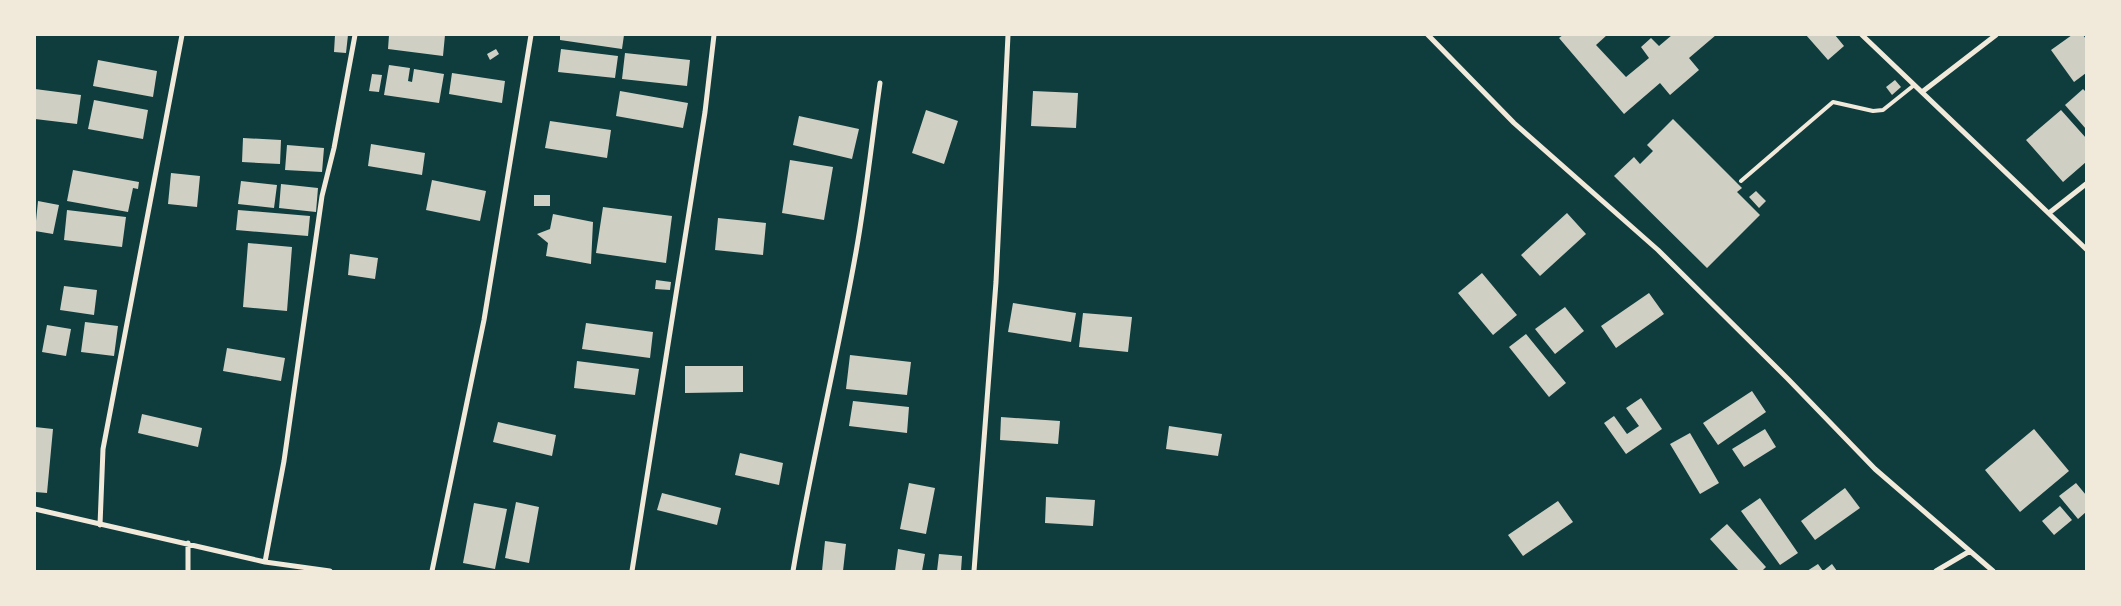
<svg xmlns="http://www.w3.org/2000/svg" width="2121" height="606" viewBox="0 0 2121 606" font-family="'Open Sans',sans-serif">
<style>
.building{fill:#cfcfc3}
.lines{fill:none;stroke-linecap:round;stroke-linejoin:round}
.service{stroke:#f1e9da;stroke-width:4}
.minor{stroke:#f1e9da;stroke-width:5}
</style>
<rect width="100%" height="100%" fill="#0f3d3e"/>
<!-- building -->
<path class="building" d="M335 35H348L346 53 334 52Z
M389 35H445L443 56 388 49Z
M560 35H624L622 49 560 40Z
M1563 35H1607L1596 45 1626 77 1649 58 1641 47 1651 38 1659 46 1672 35H1716L1689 58 1699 70 1670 95 1660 83 1624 114 1559 38Z
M1806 35H1835L1844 46 1828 60Z
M2072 35H2083L2086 39V73L2074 82 2051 50Z
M496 49 499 54 490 60 487 54Z
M561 49 618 56 615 78 558 72Z
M625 53 690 60 687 86 622 79Z
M98 60 157 71 153 97 93 86Z
M389 65 410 68 408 81 412 82 414 69 444 74 439 103 384 95Z
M452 73 505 81 502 103 449 94Z
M372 74 382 75 379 92 369 91Z
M1895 80 1901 87 1892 95 1886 87Z
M35 89 81 95 77 124 35 119Z
M2083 89 2086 92V129L2065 105Z
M620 91 688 103 683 128 616 116Z
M1033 91 1078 93 1076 128 1031 126Z
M94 100 148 110 143 139 88 129Z
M926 110 958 121 944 164 912 153Z
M2061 110 2086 138V162L2063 182 2026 140Z
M799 116 859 129 852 159 793 145Z
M1673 119 1742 188 1737 192 1760 215 1707 268 1614 176 1634 157 1640 164 1653 151 1647 145Z
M550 121 611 130 607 158 545 148Z
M243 138 281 140 280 164 242 162Z
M371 144 425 153 422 175 368 166Z
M287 145 324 148 322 172 285 170Z
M790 160 833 167 824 220 782 213Z
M73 170 139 182 138 189 133 188 128 212 67 201Z
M171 173 200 176 197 207 168 204Z
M432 180 486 191 480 221 426 210Z
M241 181 277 185 274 208 238 204Z
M281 184 318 188 316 212 279 208Z
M1756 191 1766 201 1759 208 1749 197Z
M534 195H550V206H534Z
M38 201 59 205 53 234 35 231Z
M603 207 672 216 666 263 596 253Z
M67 210 126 217 122 247 64 240Z
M238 210 310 216 308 236 236 230Z
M1567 213 1586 234 1540 276 1521 255Z
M553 214 593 222 591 264 546 256 548 243 537 234 550 229Z
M718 218 766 223 763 255 715 250Z
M248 243 292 247 287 311 243 307Z
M350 254 378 258 375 279 348 275Z
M1482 273 1517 315 1493 335 1458 293Z
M656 280 671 282 670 290 655 289Z
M64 286 97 290 94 315 60 310Z
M1649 293 1664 314 1616 348 1601 326Z
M1013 303 1076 313 1071 342 1008 332Z
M1565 307 1584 331 1555 354 1535 329Z
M1083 313 1132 317 1128 352 1079 347Z
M85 322 118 326 114 356 81 352Z
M586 323 653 332 650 358 582 349Z
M47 325 71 329 66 356 42 352Z
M1526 334 1566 383 1549 397 1509 347Z
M227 348 285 358 281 381 223 371Z
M850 355 911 362 907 395 846 389Z
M577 361 639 369 635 395 574 388Z
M685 366H743V392L685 393Z
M1752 391 1766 412 1718 445 1703 423Z
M1641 398 1662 429 1626 454 1604 423 1614 416 1627 434 1639 426 1626 408Z
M853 401 909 407 907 433 849 426Z
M142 414 202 428 198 447 138 433Z
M1001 417 1060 421 1058 444 1000 440Z
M498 422 556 435 552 456 493 442Z
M1169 426 1222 434 1218 456 1166 449Z
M35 427 53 429 47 493 35 492Z
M1765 429 1776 447 1744 467 1732 449Z
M2034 429 2069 471 2020 512 1985 470Z
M1690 433 1719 483 1700 494 1670 444Z
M740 453 783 463 779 485 735 475Z
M909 483 935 488 926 534 900 529Z
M2076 483 2086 495V512L2078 519 2059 496Z
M1845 488 1860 508 1815 540 1801 521Z
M662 493 721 508 717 525 657 510Z
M1046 497 1095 500 1093 526 1045 523Z
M1760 498 1798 553 1780 565 1741 511Z
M1558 501 1573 522 1523 556 1508 535Z
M516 502 539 507 529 563 505 558Z
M474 503 507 509 495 569 463 563Z
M2060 506 2072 520 2054 535 2042 521Z
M1727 524 1766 567 1762 571H1739L1710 539Z
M825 541 846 544 843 571H822Z
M898 549 925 554 922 571H895Z
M939 554 962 556 961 571H937Z
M1818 564 1823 571 1832 564 1837 571H1807Z"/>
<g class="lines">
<!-- service -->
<path class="service" d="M1741 181 1833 102 1873 111 1883 110 1913 86"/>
<!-- minor -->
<path class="minor" d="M1428 35 1514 123 1658 250 1788 379 1875 469 1993 571
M1862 35 2086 249
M1922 92 1996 35
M2049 213 2086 184
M35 509 265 562 330 571
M100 525 103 449 182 35
M265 562 284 461 322 196 334 148 355 35
M188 571V543
M432 571 484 320 531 35
M632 571 705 112 714 35
M793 571C811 464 837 359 856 252 866 196 872 139 880 83
M974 571 996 282 1008 35
M1936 571 1970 551"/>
</g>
<!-- border -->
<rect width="2121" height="606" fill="none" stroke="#f1e9da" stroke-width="72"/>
</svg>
